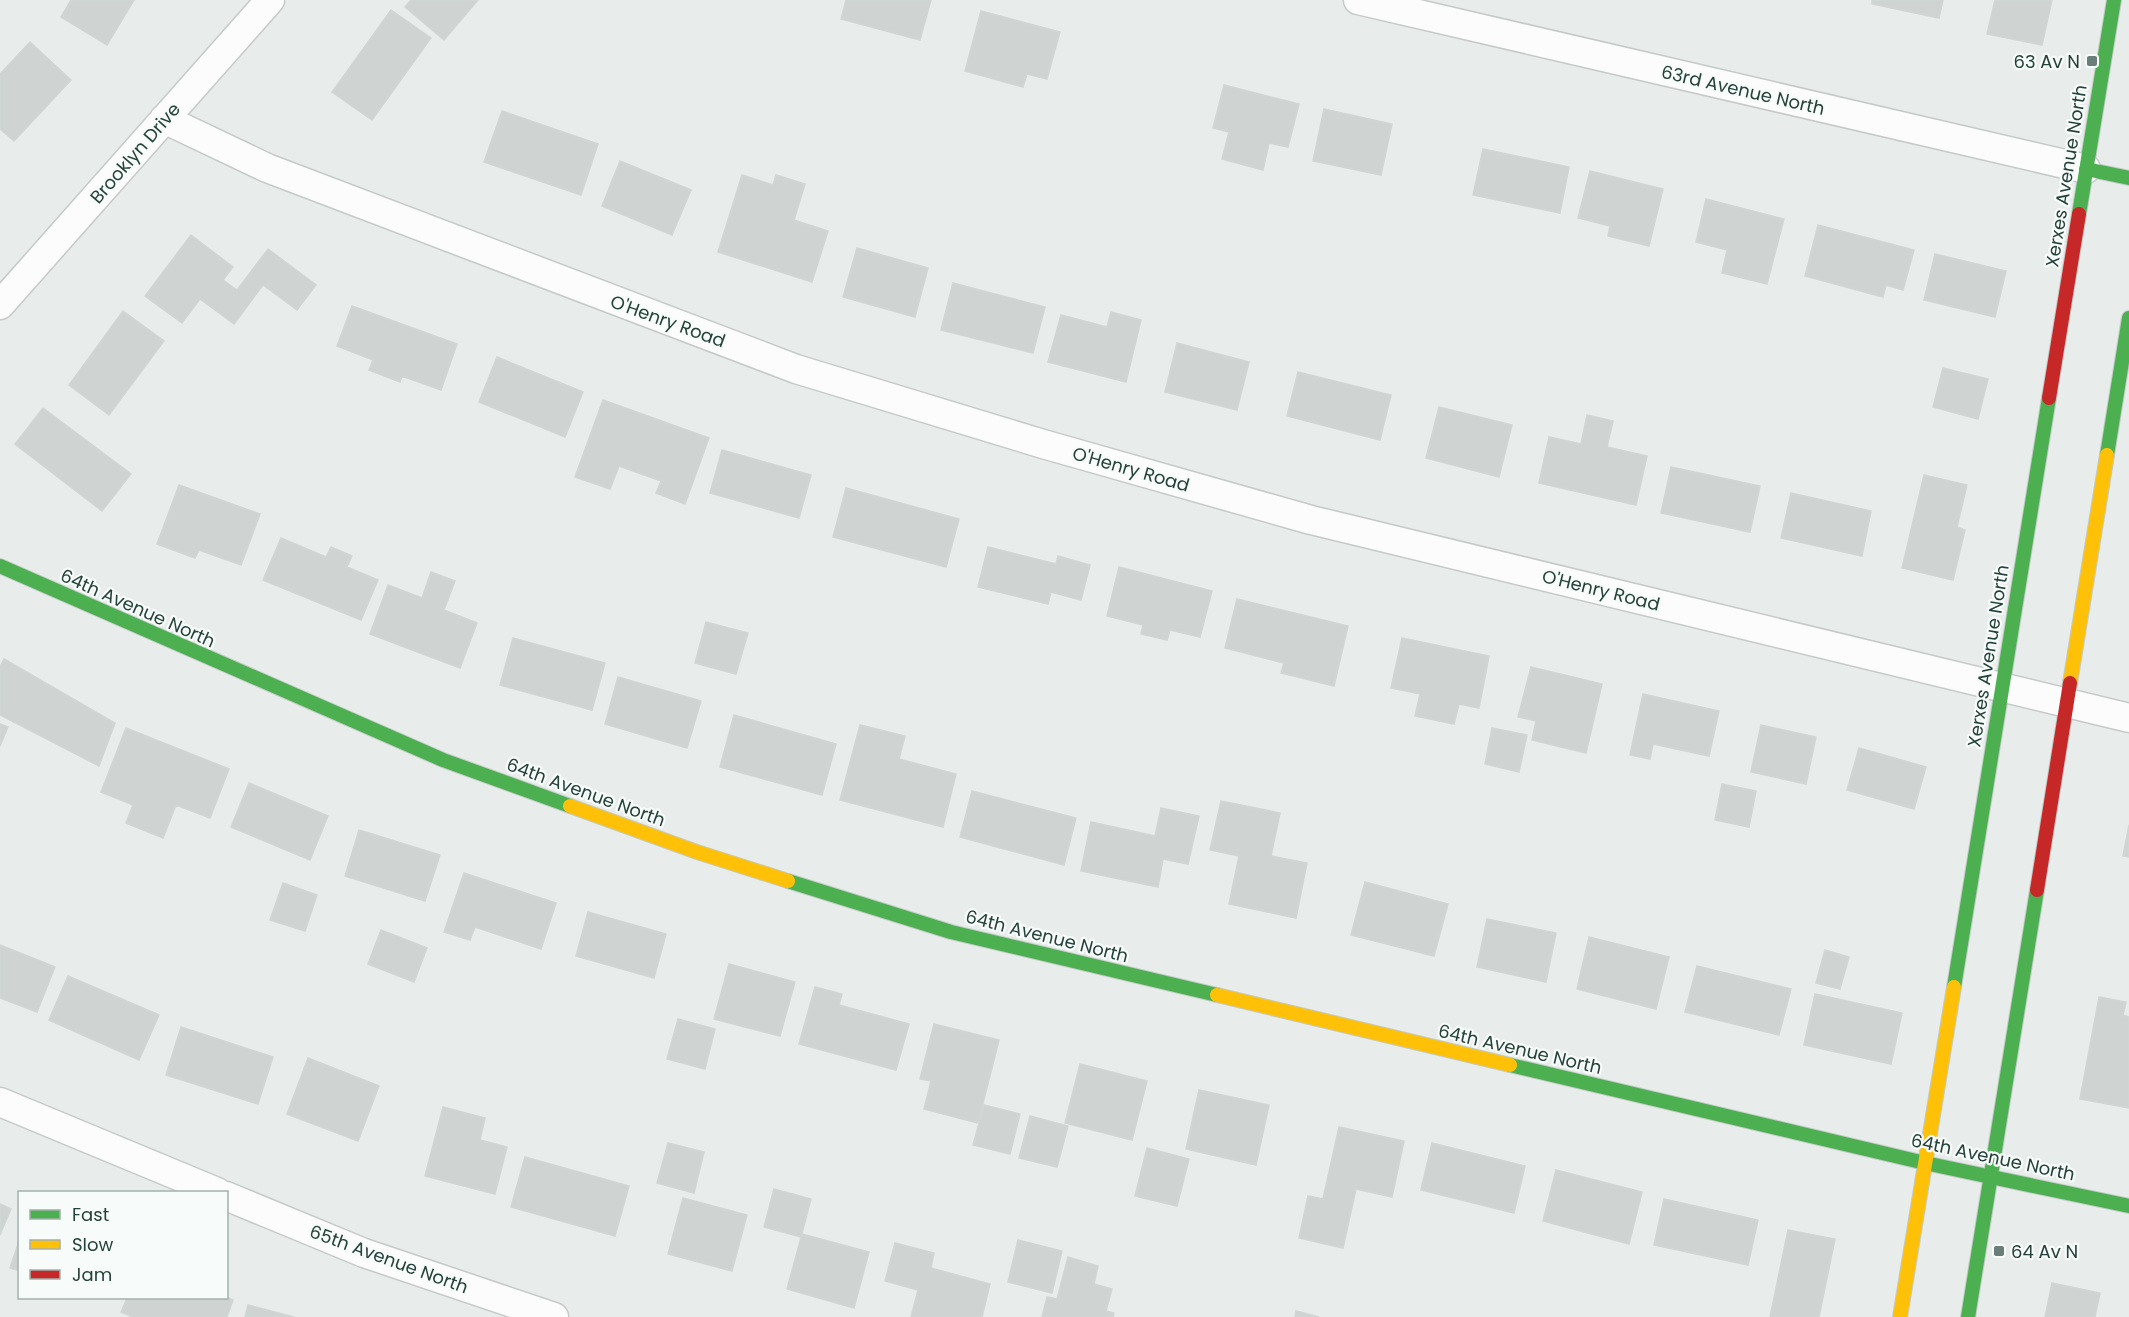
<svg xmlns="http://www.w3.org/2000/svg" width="2129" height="1317" viewBox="0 0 2129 1317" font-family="Poppins,sans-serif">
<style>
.building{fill:#cfd4d2;stroke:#d1d6d4;stroke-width:1.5}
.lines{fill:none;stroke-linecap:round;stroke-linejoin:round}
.street-casing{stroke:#c5cac8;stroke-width:31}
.fast-casing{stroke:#c3cbc8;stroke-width:16}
.slow-casing{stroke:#c3cbc8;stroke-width:16}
.jam-casing{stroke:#c3cbc8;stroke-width:16}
.street{stroke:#fcfcfc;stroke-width:28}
.fast{stroke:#4caf50;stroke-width:14}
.slow{stroke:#ffc107;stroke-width:14}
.jam{stroke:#c62828;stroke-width:14}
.poi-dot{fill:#697e78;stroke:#f7fbf9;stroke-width:2}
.labels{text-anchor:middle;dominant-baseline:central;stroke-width:4.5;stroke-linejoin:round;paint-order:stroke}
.poi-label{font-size:18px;fill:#24423a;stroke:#f7fbf9;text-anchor:end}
.street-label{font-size:18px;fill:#24423a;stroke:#f7fbf9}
</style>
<rect width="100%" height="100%" fill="#e8edeb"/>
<!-- building -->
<path class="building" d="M71 0H134L107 45 61 17Z
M411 0H478L444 40 405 7Z
M846 0H931L920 40 841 19Z
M1872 0H1943L1939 18 1872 4Z
M1995 0H2052L2042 45 1987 34Z
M391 10 431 38 372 120 332 92Z
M981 11 1060 32 1047 79 1027 74 1023 87 965 71Z
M30 42 71 80 14 141 0 129V74Z
M1224 85 1299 104 1288 147 1269 143 1263 170 1222 159 1229 132 1213 128Z
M1324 109 1392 124 1381 175 1313 161Z
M502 111 598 144 581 195 484 162Z
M1483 149 1569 167 1560 213 1473 195Z
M620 161 691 190 672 235 602 206Z
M1590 171 1663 189 1649 246 1608 236 1610 226 1578 218Z
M742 175 773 185 776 175 805 184 794 220 828 231 812 282 718 252Z
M1706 199 1784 219 1767 284 1722 273 1727 250 1696 242Z
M1818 225 1914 250 1903 290 1886 285 1883 297 1805 276Z
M191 235 233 267 223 280 237 290 268 249 316 285 297 310 263 285 234 324 200 299 182 323 145 296Z
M857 248 928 268 915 317 843 297Z
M1935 254 2006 271 1995 317 1924 300Z
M953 283 1045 307 1033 353 941 330Z
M352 306 457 344 441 390 402 376 400 382 369 370 373 360 337 346Z
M123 311 164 341 109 415 69 385Z
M1111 312 1141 320 1126 382 1048 362 1061 315 1107 327Z
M1177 343 1249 362 1237 410 1165 392Z
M497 357 583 392 565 437 479 402Z
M1943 368 1988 379 1978 419 1933 407Z
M1298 372 1391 395 1380 440 1287 416Z
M603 400 709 438 685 504 656 493 661 481 619 466 610 489 575 477Z
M1439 407 1512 425 1499 477 1426 458Z
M43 408 131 474 102 511 15 444Z
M1587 415 1613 421 1607 447 1647 456 1636 505 1539 483 1549 437 1581 444Z
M722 450 811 475 799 518 710 493Z
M1671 467 1760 486 1750 532 1661 513Z
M1924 475 1967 485 1957 527 1965 530 1953 580 1902 568Z
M179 485 260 514 241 565 199 550 195 558 157 544Z
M846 488 959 519 946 567 833 537Z
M1791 493 1871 511 1862 556 1781 538Z
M281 538 326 557 331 547 352 556 347 567 378 580 361 620 263 580Z
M988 547 1056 564 1058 556 1090 565 1081 600 1051 592 1048 604 978 587Z
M1119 567 1212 591 1200 637 1170 630 1167 640 1141 634 1143 625 1107 616Z
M431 572 455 581 444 610 477 623 460 668 370 634 388 585 422 598Z
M1237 599 1348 626 1334 686 1281 673 1284 663 1225 648Z
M706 622 748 633 736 674 695 663Z
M513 638 605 663 592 710 500 685Z
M1402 638 1489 656 1479 708 1459 704 1454 724 1415 716 1420 694 1391 688Z
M4 659 115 723 99 766 0 715V667Z
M1531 667 1602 684 1586 753 1532 740 1536 721 1518 717Z
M618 677 701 701 687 748 605 724Z
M1643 694 1719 711 1709 756 1653 744 1650 759 1630 755Z
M734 715 836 744 822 795 720 767Z
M0 724 8 727 0 746Z
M860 725 905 736 899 759 956 774 943 827 840 800Z
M1761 725 1816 737 1806 784 1751 772Z
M126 728 229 769 210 818 176 805 163 838 126 823 133 805 101 792Z
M1492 728 1527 735 1519 772 1485 764Z
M1859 748 1926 767 1914 809 1847 790Z
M249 783 328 816 310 860 231 827Z
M1722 784 1756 791 1749 827 1715 820Z
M972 791 1076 818 1064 865 960 837Z
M1221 801 1280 813 1271 856 1307 863 1296 918 1229 904 1239 856 1210 850Z
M1161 808 1199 816 1188 864 1163 859 1158 887 1081 871 1091 822 1155 836Z
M2129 825V857L2123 856Z
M359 830 440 855 425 901 345 876Z
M464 873 556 903 541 949 475 927 470 940 444 932Z
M1365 882 1448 904 1434 956 1351 935Z
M283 883 317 895 305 931 270 920Z
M588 912 666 934 654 978 576 956Z
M1487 919 1556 933 1546 982 1477 967Z
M381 930 427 948 414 982 368 964Z
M1589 937 1669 957 1656 1009 1577 989Z
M0 945 55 967 37 1012 0 998Z
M1825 950 1849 957 1840 989 1816 983Z
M729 964 795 982 780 1036 714 1019Z
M1697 966 1791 989 1779 1035 1685 1012Z
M68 976 159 1015 139 1060 49 1020Z
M815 987 842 994 839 1005 909 1024 896 1070 799 1044Z
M1815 994 1902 1013 1891 1064 1804 1045Z
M2099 997 2126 1002 2123 1015 2129 1017V1108L2080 1099Z
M678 1019 715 1029 705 1069 667 1059Z
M934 1024 999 1040 978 1123 924 1109 931 1081 920 1079Z
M181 1027 273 1057 258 1104 166 1075Z
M308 1058 379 1086 358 1141 287 1114Z
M1080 1064 1147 1081 1132 1140 1065 1123Z
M1199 1090 1269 1105 1256 1165 1186 1149Z
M984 1105 1020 1114 1010 1154 973 1145Z
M443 1107 485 1118 480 1140 507 1147 495 1194 425 1176Z
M1030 1116 1068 1126 1057 1167 1019 1158Z
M1339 1127 1404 1141 1392 1197 1356 1189 1343 1248 1299 1238 1308 1196 1323 1199Z
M668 1143 704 1152 694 1193 657 1183Z
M1432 1143 1525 1166 1514 1213 1421 1190Z
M1147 1148 1189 1159 1177 1206 1135 1196Z
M525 1157 629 1186 615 1236 511 1207Z
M1556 1170 1642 1192 1629 1244 1543 1221Z
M774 1189 811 1199 801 1237 764 1227Z
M683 1198 747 1215 732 1271 668 1254Z
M1664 1199 1758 1220 1748 1265 1654 1245Z
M0 1204 11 1209 0 1235Z
M1788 1230 1835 1239 1819 1317H1770Z
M802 1234 869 1252 854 1308 787 1289Z
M20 1238V1271L10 1268Z
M1018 1240 1062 1251 1052 1293 1008 1282Z
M895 1243 934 1253 931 1268 990 1284 982 1317H911L918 1290 885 1281Z
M1068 1257 1098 1266 1094 1284 1112 1289 1106 1311 1114 1313 1113 1317H1042L1047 1297 1057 1299Z
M2052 1283 2100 1293 2095 1317H2045Z
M226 1297 233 1300 227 1317H133L121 1312 127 1298Z
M248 1305 294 1317H245Z
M1296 1311 1319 1317H1295Z"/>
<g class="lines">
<!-- street casing -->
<g class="street-casing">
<path id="street" d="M1358 0 2086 169
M164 119 267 168 796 369 1043 444 1311 520 2129 718
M0 305 270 0
M0 1102 217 1192
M226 1196 364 1253 554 1317"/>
</g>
<!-- fast casing -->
<g class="fast-casing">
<path id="fast" d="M2086 169 2129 178
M2079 214 2114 0
M2107 455 2129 318
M0 566 443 760 570 806
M788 881 951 932 1217 995
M1954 987 2049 398
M1510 1065 1925 1163 2129 1206
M1968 1317 2037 890"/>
</g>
<!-- slow casing -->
<g class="slow-casing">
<path id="slow" d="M2070 683 2107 455
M570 806 697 852 788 881
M1217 995 1510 1065
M1900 1317 1954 987"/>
</g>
<!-- jam casing -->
<g class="jam-casing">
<path id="jam" d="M2049 398 2079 214
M2037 890 2070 683"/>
</g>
<!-- street -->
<use href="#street" class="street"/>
<!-- fast -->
<use href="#fast" class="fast"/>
<!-- slow -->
<use href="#slow" class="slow"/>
<!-- jam -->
<use href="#jam" class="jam"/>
</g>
<!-- markers -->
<g class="poi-dot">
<rect x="2086" y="55" width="12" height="12" rx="3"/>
<rect x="1993" y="1245" width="12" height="12" rx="3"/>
</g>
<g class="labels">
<!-- poi labels -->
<g class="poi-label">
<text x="2080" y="61">63 Av N</text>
<text x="2011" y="1251" text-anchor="start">64 Av N</text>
</g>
<!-- street labels -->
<g class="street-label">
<text transform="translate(1743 90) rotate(13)">63rd Avenue North</text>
<text transform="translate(135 153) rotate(-49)">Brooklyn Drive</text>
<text transform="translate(2066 176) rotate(-81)">Xerxes Avenue North</text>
<text transform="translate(668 321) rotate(20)">O'Henry Road</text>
<text transform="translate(1131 469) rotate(16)">O'Henry Road</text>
<text transform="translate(1601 590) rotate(14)">O'Henry Road</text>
<text transform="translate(138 608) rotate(24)">64th Avenue North</text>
<text transform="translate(1988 656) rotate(-81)">Xerxes Avenue North</text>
<text transform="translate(586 792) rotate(20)">64th Avenue North</text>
<text transform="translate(1047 936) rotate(14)">64th Avenue North</text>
<text transform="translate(1520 1049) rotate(13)">64th Avenue North</text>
<text transform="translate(1993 1157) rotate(12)">64th Avenue North</text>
<text transform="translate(389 1259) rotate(20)">65th Avenue North</text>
</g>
</g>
<!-- legend -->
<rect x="18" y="1191" width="210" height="108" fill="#f7fbf9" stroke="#a3b1ad" stroke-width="1.5"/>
<rect x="30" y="1210" width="30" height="9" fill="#4caf50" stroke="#a3b1ad" stroke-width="1.5"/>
<text x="72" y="1221" font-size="18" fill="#24423a">Fast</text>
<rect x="30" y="1240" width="30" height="9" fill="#ffc107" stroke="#a3b1ad" stroke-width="1.5"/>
<text x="72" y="1251" font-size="18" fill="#24423a">Slow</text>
<rect x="30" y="1270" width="30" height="9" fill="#c62828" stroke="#a3b1ad" stroke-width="1.5"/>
<text x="72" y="1281" font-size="18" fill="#24423a">Jam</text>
</svg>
